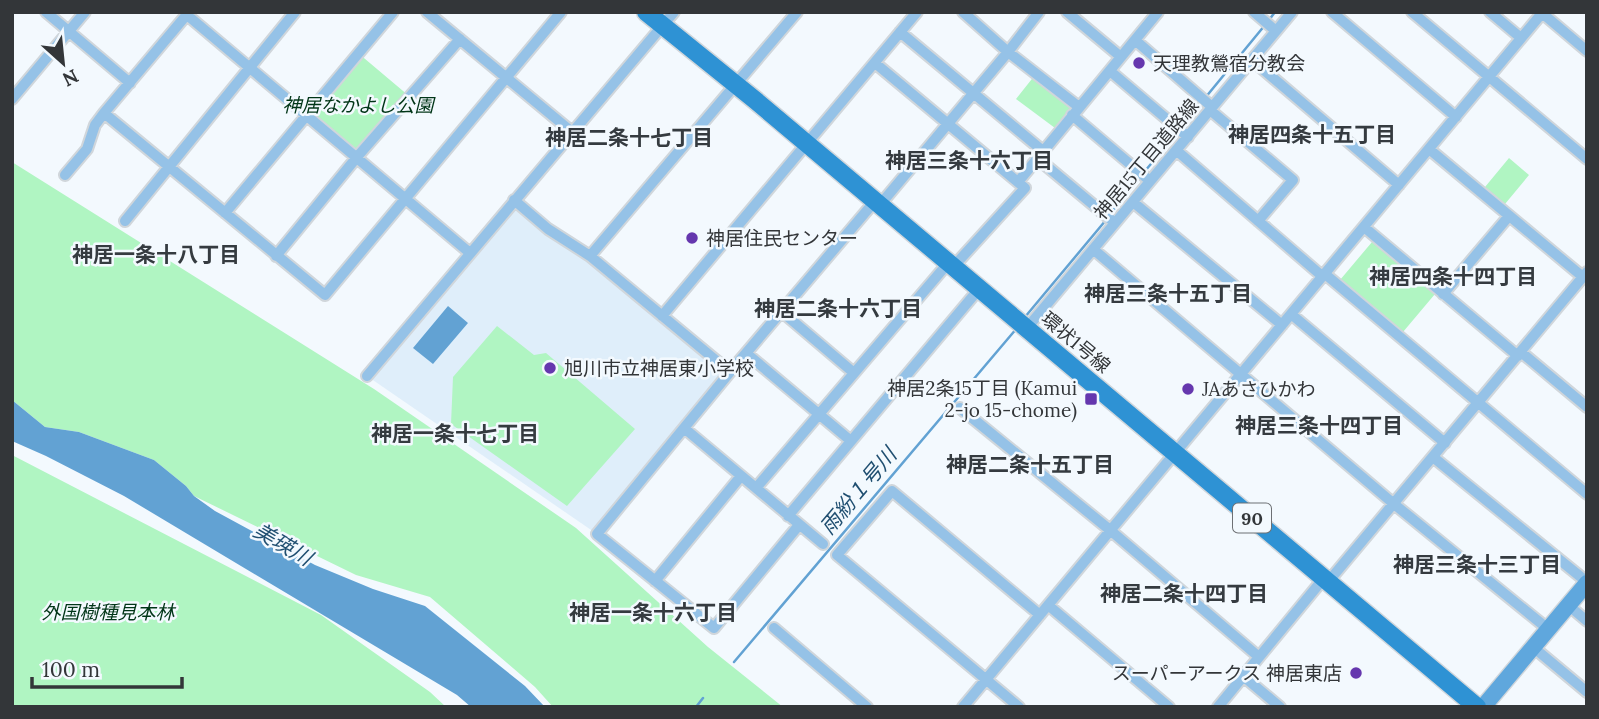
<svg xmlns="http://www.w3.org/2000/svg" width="1599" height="719" viewBox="0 0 1599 719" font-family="Lora,'Noto Sans JP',serif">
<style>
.built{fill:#dfeefa}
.green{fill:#b0f5c2}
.water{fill:#62a2d3}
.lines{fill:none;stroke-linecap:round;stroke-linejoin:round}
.stream{stroke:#62a2d3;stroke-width:2.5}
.street-casing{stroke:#d0d6db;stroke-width:14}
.secondary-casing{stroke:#d0d6db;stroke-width:19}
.primary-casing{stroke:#d0d6db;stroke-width:21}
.street{stroke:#95c2e7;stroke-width:10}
.secondary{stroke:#5fa7dd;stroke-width:16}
.primary{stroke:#2e92d4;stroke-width:18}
.poi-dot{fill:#6537ae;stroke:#f3f9fe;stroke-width:2.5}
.labels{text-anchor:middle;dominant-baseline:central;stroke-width:5;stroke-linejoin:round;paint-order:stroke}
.shield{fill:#f3f9fe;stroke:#6d7074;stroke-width:2}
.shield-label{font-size:18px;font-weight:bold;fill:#333639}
.poi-label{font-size:19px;fill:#333639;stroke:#f3f9fe;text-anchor:start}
.park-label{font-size:19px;font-style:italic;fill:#003517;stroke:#f3f9fe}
.street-label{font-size:19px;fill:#333639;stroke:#f3f9fe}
.neighbourhood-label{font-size:21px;font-weight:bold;fill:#353b40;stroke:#f3f9fe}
.water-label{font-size:21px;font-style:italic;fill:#204f71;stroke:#f3f9fe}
</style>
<rect width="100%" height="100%" fill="#f3f9fe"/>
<!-- built -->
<path class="built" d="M514 200 730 372 597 534 367 376Z"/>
<!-- green -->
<path class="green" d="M358 53 409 96 357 157 305 115Z
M1035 75 1077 107 1059 131 1016 99Z
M1509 158 1529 175 1505 204 1485 187Z
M12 162 374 389 576 528 708 647 783 707H553L535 687 430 597 356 575 194 496 186 486 154 460 79 432 45 427 12 400Z
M1372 242 1435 294 1403 332 1340 280Z
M497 326 534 355 546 353 635 429 567 506 451 424 453 377Z
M12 455 321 615 430 692 446 707H12Z"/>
<!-- water -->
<path class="water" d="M448 306 468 323 433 364 413 348Z
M12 400 45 427 79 432 154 460 186 486 194 496 215 511 315 565 373 589 425 606 525 686 545 707H471L457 695 124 496 46 456 12 441Z"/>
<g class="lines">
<!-- stream -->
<path class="stream" d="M1269 20 1275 12
M1205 98 1265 25
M1181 128 1201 103
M1145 171 1177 133
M1110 214 1141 176
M1025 317 1106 220
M734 662 1017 328
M696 707 703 698"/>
<!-- street casing -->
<g class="street-casing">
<path id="street" d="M46 12 130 83
M427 12 572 132
M963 12 1008 52 1079 107
M1067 12 1121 57
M1254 12 1276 31
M1332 12 1456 117
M1412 12 1587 159
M1490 12 1521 38
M1542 13 1587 51
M187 15 470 253
M900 32 1043 151
M1135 40 1212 107
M1252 60 1399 185
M875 63 1025 188 954 266
M1110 71 1188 137
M12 99 85 12
M1210 110 1293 180 1258 221
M104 113 325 295 561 12
M1072 115 1150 181
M1429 149 1583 277
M1176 150 1322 276
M1037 158 1115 223
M65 175 87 149 95 125 104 113 189 12
M1018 182 1158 12
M514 200 548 229 590 256 730 372
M1133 202 1282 325
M879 206 1008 52 1039 12
M225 213 393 12
M125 221 295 12
M1364 227 1518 356
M1093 249 1394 504 1548 629
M276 256 357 157 460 39
M590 256 797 12
M1325 274 1587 494
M1443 294 1509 216
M781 311 854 373
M1291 314 1445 443
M662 316 917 12
M1027 328 1292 12
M1521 352 1587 407
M746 353 851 441
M367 376 674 12
M960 408 1110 530 1259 657
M684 428 823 544
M1433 457 1587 582
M756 488 949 262
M788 516 979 289
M799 525 714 628 597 534 730 372 875 201
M655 581 741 476
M1328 582 1587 272
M1048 605 1169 707
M1568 605 1587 621
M774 628 867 707
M1533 647 1587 692
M1243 676 1280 707
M963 707 1543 12
M1019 707 837 555 892 491 1040 615
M1218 707 1324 578"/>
</g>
<!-- secondary casing -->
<g class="secondary-casing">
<path id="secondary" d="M1483 707 1587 583"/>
</g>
<!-- primary casing -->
<g class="primary-casing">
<path id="primary" d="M646 12 755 100 1477 707"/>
</g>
<!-- street -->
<use href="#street" class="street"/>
<!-- secondary -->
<use href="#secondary" class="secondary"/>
<!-- primary -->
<use href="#primary" class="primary"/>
</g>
<!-- markers -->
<g class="poi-dot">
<circle cx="1139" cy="63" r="7"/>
<circle cx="692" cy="238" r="7"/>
<circle cx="550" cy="368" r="7"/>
<circle cx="1188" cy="389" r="7"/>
<rect x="1084" y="392" width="14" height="14" rx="3.5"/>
<circle cx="1356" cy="673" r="7"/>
</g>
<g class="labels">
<!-- shield labels -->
<rect class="shield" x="1233" y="503.5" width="38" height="29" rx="5"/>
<g class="shield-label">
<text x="1252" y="518">90</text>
</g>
<!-- poi labels -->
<g class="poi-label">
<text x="1153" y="63">天理教鶯宿分教会</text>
<text x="706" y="238">神居住民センター</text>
<text x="564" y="368">旭川市立神居東小学校</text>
<text x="1077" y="388" text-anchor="end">神居2条15丁目 (Kamui<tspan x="1077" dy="22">2-jo 15-chome)</tspan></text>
<text x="1202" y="389">JAあさひかわ</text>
<text x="1342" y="673" text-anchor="end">スーパーアークス 神居東店</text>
</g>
<!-- park labels -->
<g class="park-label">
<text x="358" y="105">神居なかよし公園</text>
<text x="108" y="612">外国樹種見本林</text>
</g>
<!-- street labels -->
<g class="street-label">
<text transform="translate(1146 159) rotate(-50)">神居15丁目道路線</text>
<text transform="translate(1076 342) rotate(40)">環状1号線</text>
</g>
<!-- neighbourhood labels -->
<g class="neighbourhood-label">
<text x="1312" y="134">神居四条十五丁目</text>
<text x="629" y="137">神居二条十七丁目</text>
<text x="969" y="160">神居三条十六丁目</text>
<text x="156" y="254">神居一条十八丁目</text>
<text x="1453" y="276">神居四条十四丁目</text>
<text x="1168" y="293">神居三条十五丁目</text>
<text x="838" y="308">神居二条十六丁目</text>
<text x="1319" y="425">神居三条十四丁目</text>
<text x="455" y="433">神居一条十七丁目</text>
<text x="1030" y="464">神居二条十五丁目</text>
<text x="1477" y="564">神居三条十三丁目</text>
<text x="1184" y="593">神居二条十四丁目</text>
<text x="653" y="612">神居一条十六丁目</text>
</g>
<!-- water labels -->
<g class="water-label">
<text transform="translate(858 491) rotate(-50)">雨紛１号川</text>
<text transform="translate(283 544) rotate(30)">美瑛川</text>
</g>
</g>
<!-- border -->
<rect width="1599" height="719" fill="none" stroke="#333639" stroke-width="28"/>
<!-- north arrow -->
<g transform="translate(63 63) rotate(153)" stroke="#f3f9fe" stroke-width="5" paint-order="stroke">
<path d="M0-5L12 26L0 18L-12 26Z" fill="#333639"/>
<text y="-10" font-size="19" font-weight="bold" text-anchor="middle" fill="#333639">N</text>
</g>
<!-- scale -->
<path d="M32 677v10h150v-10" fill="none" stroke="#333639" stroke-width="3.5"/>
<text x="42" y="677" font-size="21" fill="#333639" stroke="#f3f9fe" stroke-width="5" paint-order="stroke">100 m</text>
</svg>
